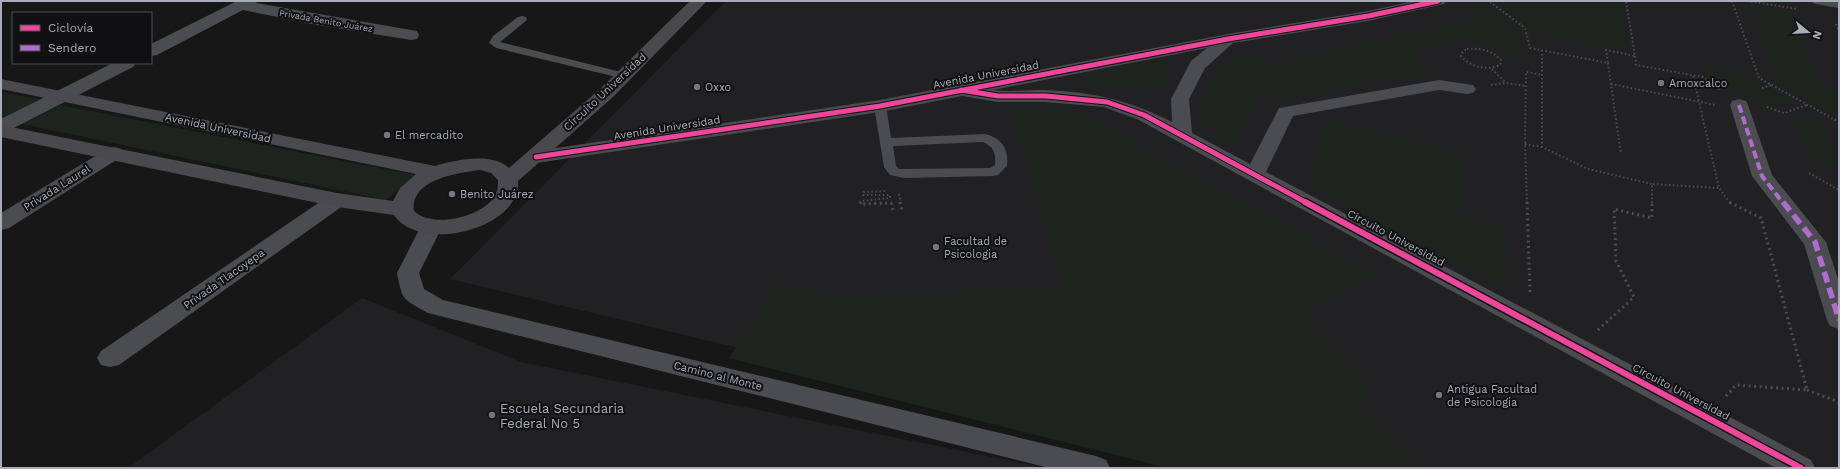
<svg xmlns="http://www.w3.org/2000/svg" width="1840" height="469" viewBox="0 0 1840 469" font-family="'Work Sans',sans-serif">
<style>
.built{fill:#212123}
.green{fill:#1d241e}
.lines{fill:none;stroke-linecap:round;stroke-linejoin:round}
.path-far1{stroke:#4d4e52;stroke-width:2;stroke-dasharray:1.5 2.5;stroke-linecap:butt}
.path{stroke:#4d4e52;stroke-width:3;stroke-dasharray:2 3.5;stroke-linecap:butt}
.lane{fill:#4b4c50;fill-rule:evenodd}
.street{fill:#4b4c50;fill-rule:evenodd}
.secondary{fill:#4a4a4e;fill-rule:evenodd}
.quiet-far1{stroke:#b06ccc;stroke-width:4;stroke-dasharray:8 4;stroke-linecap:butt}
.quiet{stroke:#b06ccc;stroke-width:5.5;stroke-dasharray:11 5.5;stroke-linecap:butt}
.cycleway-far1-casing{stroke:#111113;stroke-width:7}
.cycleway-casing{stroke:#111113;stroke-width:9}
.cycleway-far1{stroke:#ed469a;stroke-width:5}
.cycleway{stroke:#ed469a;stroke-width:6}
.poi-dot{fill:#757880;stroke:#111113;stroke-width:1.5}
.labels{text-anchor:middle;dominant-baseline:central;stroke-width:4;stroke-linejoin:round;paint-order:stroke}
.far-street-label{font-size:9px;fill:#a8adb8;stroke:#111113}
.street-label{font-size:11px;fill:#a8adb8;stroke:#111113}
.poi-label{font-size:11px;fill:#a8adb8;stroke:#111113;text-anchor:start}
.near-poi-label{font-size:13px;fill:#a8adb8;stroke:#111113;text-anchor:start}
</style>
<rect width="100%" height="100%" fill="#171717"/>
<!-- built -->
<path class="built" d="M726 1H1839V468H1242L450 279Z
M362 298 521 362 1046 468H128Z"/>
<!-- green -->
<path class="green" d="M1503 1H1619L1627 51 1604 47 1592 43 1534 33 1496 3Z
M1750 4 1791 11 1820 85 1839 95V113L1833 116 1777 83Z
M1481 5 1518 28 1520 43 1525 53 1519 60 1466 37 1413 53 1432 71 1283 99 1258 97 1235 149 1196 113 1225 63 1253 55 1266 65 1462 22 1474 16Z
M1173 57 1158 89 1060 81Z
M1702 66 1741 73 1791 101 1772 108 1704 72Z
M1 92 44 100 1 120Z
M61 105 415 175 386 200 22 124Z
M1010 108 1073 109 1375 275 1298 316 1374 388 1357 406 1420 468H1168L729 358 779 284 843 299 1064 286Z
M1795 117 1822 122 1839 163V168L1813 163Z
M1327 121 1464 153 1459 212 1312 175Z
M1313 177 1506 228 1505 288 1307 184Z"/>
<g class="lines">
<!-- path-far1 -->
<path class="path-far1" d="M1732 1 1759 78 1835 120 1839 119
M1747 1 1798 9
M1490 2 1525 28 1530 48 1608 63 1606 50 1635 56 1626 1
M1836 24 1839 31
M1467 49C1480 48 1492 50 1501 60L1500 65C1486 71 1471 67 1461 56L1463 51Z
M1542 50V147L1588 169 1652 184
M1635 56 1636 65 1703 77 1721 91
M1608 63 1621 154
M1492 69 1506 83
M1693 76 1719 188 1730 203
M1611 84 1716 105
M1491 85 1506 83 1525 86
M1762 88 1772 85
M1767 107 1784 113 1807 105
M1525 144 1542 147
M1809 173 1839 190
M899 194 901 203
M860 203 861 201 890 198V195H863L864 192 886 191
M1527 203 1525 144 1526 72 1543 75
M1652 203V184L1719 188"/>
<!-- path -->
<path class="path" d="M861 202 860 204 891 203 893 210
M900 202 902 210
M1527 202 1530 292
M1598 330 1634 297 1616 261 1614 209 1652 218V202
M1807 390 1839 402
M1726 396 1736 385 1807 390 1761 218 1729 202"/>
<!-- lane -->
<path class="lane" d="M1810 1 1839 2V8L1815 4Z
M522 16 526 17 527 19 526 21 500 42 629 74 631 76 625 79 496 48 489 43 493 36 518 17Z
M880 102 886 106 891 138 985 134C1002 138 1009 149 1007 166L998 175 993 176 904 178 890 175 884 167 874 106ZM983 142C994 147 996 153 995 165L990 168 899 169 896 166 893 146Z"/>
<!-- street -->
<path class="street" d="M237 1H257L256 3 411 30 417 31 419 35 417 39 411 40 312 24 243 10 157 55 151 56V44Z
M1415 1H1446L1444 4 1368 21 1233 43 1205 68 1189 99 1192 133 1250 164 1279 108 1439 80 1473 85 1476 89 1473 93 1467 94 1439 90 1293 116 1266 172 1811 460 1815 468H1776L1137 119 1104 107 1046 102H998L962 96 880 112 536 163 529 161 526 157 529 153 536 151 880 100 1228 34 1368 11ZM1207 48 1191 61 1171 99 1172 122C1129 100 1093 92 1045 90 1028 90 1010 92 993 90Z
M113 63H136L133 67 8 131 1 133V119Z
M1739 99 1746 101 1748 105 1772 175 1826 242 1839 282V329L1830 326 1827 320 1804 244 1752 176 1730 105 1732 101Z
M114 147 121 149 124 153 121 157 9 228 1 230V213L107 149Z
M337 193 344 195 348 200 344 205 119 365 110 367 101 365 97 358 101 351 330 195Z
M431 220 439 222 442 227 419 273 424 289 443 300 1096 456 1106 460 1110 468H1049L428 313C402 298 403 302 397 273L423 222Z"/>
<!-- secondary -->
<path class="secondary" d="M690 1H707L613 97 518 181C521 229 420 254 394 215L337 207 1 137V125L337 193 393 201 400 188 416 174 1 89V79L435 166C455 160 492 152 509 168L600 89ZM480 170 491 173 498 180C498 185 498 191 495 196 482 217 433 229 414 211 410 179 458 173 480 170Z"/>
<!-- quiet-far1 -->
<path class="quiet-far1" d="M1739 105 1762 176 1783 203"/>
<!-- quiet -->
<path class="quiet" d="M1783 202 1815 242 1839 320"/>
<!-- cycleway-far1 casing -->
<g class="cycleway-far1-casing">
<path id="cycleway-far1" d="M961 90 998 96H1046L1107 102 1144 115 1307 203
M536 157 880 106 1228 39 1368 16 1438 1"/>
</g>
<!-- cycleway casing -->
<g class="cycleway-casing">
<path id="cycleway" d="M1305 202 1801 468"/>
</g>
<!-- cycleway-far1 -->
<use href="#cycleway-far1" class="cycleway-far1"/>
<!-- cycleway -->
<use href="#cycleway" class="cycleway"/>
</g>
<!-- markers -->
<g class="poi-dot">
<circle cx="1661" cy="83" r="4"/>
<circle cx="697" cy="87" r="4"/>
<circle cx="387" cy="135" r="4"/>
<circle cx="452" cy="194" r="4"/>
<circle cx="936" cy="247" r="4"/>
<circle cx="1439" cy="395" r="4"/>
<circle cx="492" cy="415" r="4"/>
</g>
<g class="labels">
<!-- far-street labels -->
<g class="far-street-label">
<text transform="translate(326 21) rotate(10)">Privada Benito Juárez</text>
</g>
<!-- street labels -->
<g class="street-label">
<text transform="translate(986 75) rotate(-11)">Avenida Universidad</text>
<text transform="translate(605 92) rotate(-43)">Circuito Universidad</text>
<text transform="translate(218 128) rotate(12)">Avenida Universidad</text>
<text transform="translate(667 128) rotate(-9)">Avenida Universidad</text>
<text transform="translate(57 188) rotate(-32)">Privada Laurel</text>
<text transform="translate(1396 238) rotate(28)">Circuito Universidad</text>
<text transform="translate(224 279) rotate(-35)">Privada Tlacoyepa</text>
<text transform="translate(718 376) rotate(14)">Camino al Monte</text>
<text transform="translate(1681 392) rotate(28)">Circuito Universidad</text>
</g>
<!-- poi labels -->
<g class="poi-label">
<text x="1669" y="83">Amoxcalco</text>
<text x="705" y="87">Oxxo</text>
<text x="395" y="135">El mercadito</text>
<text x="460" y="194">Benito Juárez</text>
<text x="944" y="241">Facultad de<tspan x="944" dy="13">Psicologia</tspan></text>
<text x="1447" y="389">Antigua Facultad<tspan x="1447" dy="13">de Psicologia</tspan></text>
</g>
<!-- near-poi labels -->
<g class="near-poi-label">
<text x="500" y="408">Escuela Secundaria<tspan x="500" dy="15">Federal No 5</tspan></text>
</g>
</g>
<!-- border -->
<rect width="1840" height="469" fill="none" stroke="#a8adb8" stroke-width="4"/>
<!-- legend -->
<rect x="12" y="12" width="140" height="52" fill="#111113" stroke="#4d4f55"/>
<rect x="20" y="25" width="20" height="6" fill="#ed469a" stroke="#4d4f55"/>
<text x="48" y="32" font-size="12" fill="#a8adb8">Ciclovía</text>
<rect x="20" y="45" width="20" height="6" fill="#b06ccc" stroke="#4d4f55"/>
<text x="48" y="52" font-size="12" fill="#a8adb8">Sendero</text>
<!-- north arrow -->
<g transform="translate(1808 32) rotate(108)" stroke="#111113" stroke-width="3" paint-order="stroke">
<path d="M0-3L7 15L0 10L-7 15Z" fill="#a8adb8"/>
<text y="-6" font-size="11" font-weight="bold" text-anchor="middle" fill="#a8adb8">N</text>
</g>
</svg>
